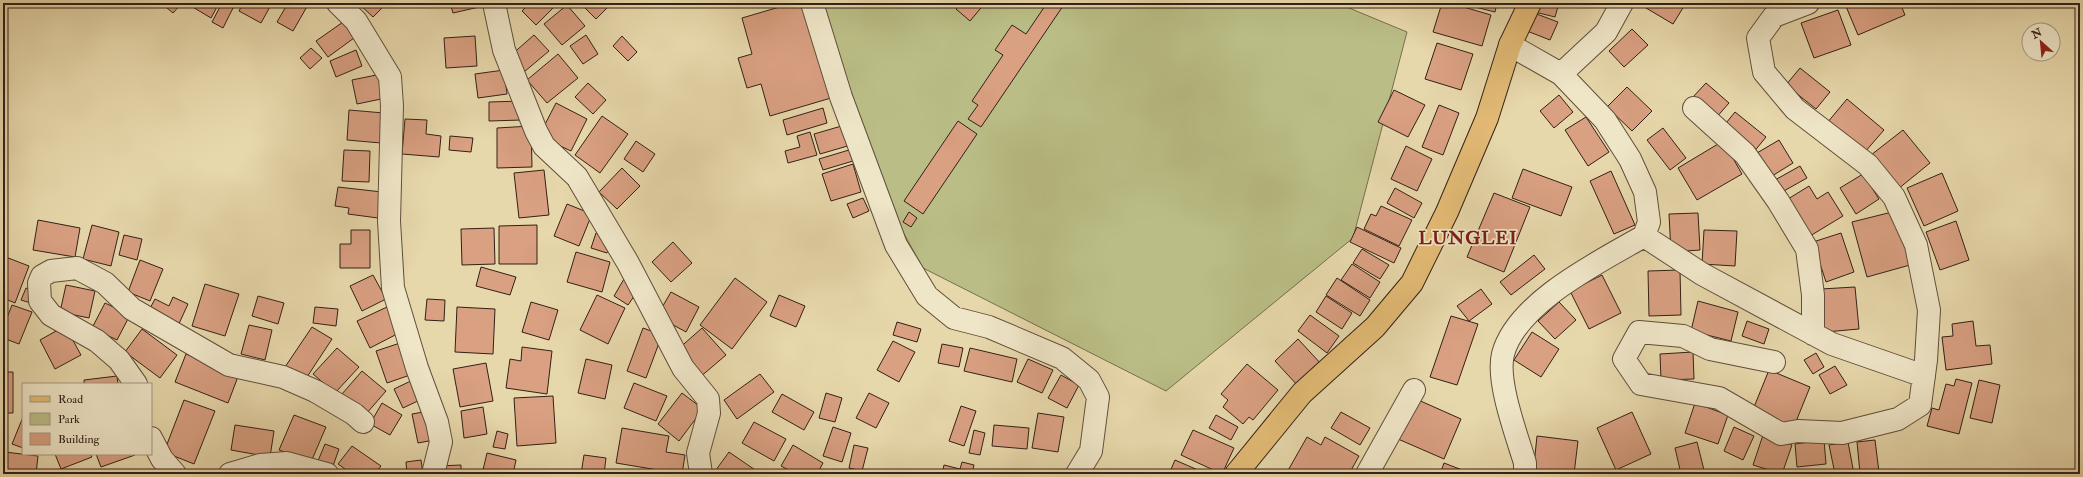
<svg xmlns="http://www.w3.org/2000/svg" width="2083" height="477" viewBox="0 0 2083 477" font-family="'IM FELL Double Pica',serif">
<style>
.green{fill:#babe86;stroke:#766f4e}
.building{fill:#d9a082;stroke:#332016}
.lines{fill:none;stroke-linecap:round;stroke-linejoin:round}
.minor-casing{stroke:#604e3b;stroke-width:24}
.major-casing{stroke:#332016;stroke-width:24}
.minor{stroke:#efe6c8;stroke-width:22}
.major{stroke:#e4bc76;stroke-width:22}
.labels{text-anchor:middle;dominant-baseline:central;stroke-width:3.5;stroke-linejoin:round;paint-order:stroke}
.district-label{font-size:18px;font-weight:bold;letter-spacing:1px;fill:#7a1f14;stroke:#efe6c8}
</style>
<rect width="100%" height="100%" fill="#e7d8ab"/>
<filter id="stains"><feTurbulence type="fractalNoise" baseFrequency=".005" numOctaves="4"/><feColorMatrix values="0 0 0 0 .2 0 0 0 0 .09 0 0 0 0 .02 0 0 0 .5 -.17"/></filter>
<radialGradient id="worn" r=".72"><stop offset=".6" stop-color="#630" stop-opacity="0"/><stop offset="1" stop-color="#630" stop-opacity=".3"/></radialGradient>
<!-- green -->
<path class="green" d="M819 3H1337L1407 32 1353 238 1166 391 923 268 878 187Z"/>
<!-- building -->
<path class="building" d="M161 3H182L173 13Z
M192 3H219L211 18 191 6Z
M222 3 233 8 223 28 212 22Z
M243 3H272L261 23 239 11Z
M288 3H309L293 31 277 22Z
M358 3H387L373 17Z
M450 3H487L488 5 453 13Z
M530 3H558L536 25 522 11Z
M580 3H612L596 19Z
M793 3H803L831 98 770 116 761 84 747 88 738 58 752 54 742 18Z
M961 3H985L970 21 956 9Z
M1047 3H1065L981 127 968 119 978 105 972 101 1003 55 995 50 1012 25 1026 34Z
M1442 3H1450L1491 15 1482 46 1433 32Z
M1459 3H1497L1495 12Z
M1538 3H1559L1555 17 1535 12Z
M1642 3H1686L1673 24 1641 5Z
M1848 3H1900L1905 15 1858 35 1845 4Z
M567 5 585 26 562 45 544 24Z
M1838 10 1851 45 1814 58 1801 23Z
M1534 13 1558 22 1550 40 1527 31Z
M343 22 354 38 328 57 316 41Z
M1632 29 1648 45 1624 67 1609 51Z
M534 35 549 51 524 72 510 56Z
M586 35 598 54 583 64 570 46Z
M475 36 477 66 446 68 444 38Z
M622 36 637 52 628 61 613 46Z
M1437 43 1473 54 1461 90 1425 79Z
M311 48 322 58 310 69 300 58Z
M356 50 362 66 336 77 330 61Z
M558 54 578 78 547 103 527 80Z
M1800 68 1830 92 1816 109 1786 85Z
M504 70 507 94 478 98 475 74Z
M381 74 386 98 357 104 352 80Z
M588 83 606 100 593 114 575 97Z
M1706 83 1729 103 1715 119 1692 98Z
M1627 87 1652 111 1632 131 1607 107Z
M1394 90 1425 105 1408 137 1378 122Z
M1559 95 1573 112 1554 128 1540 111Z
M1847 99 1884 130 1864 153 1827 123Z
M522 101V120L489 121V102Z
M556 103 587 119 571 151 539 136Z
M1439 105 1459 113 1443 155 1422 147Z
M823 108 827 123 787 135 783 120Z
M349 110 384 113 381 143 347 140Z
M1735 112 1766 137 1753 153 1722 128Z
M602 116 628 134 600 173 575 155Z
M1586 117 1609 152 1588 166 1565 130Z
M405 119 427 120 426 134 441 136 439 157 402 154Z
M958 121 977 134 923 214 904 201Z
M845 125 851 145 820 154 814 134Z
M531 126 532 167 497 168V128Z
M1663 128 1686 158 1670 170 1647 140Z
M1903 130 1930 163 1898 189 1871 155Z
M810 132 817 155 788 163 785 151 800 147 797 136Z
M450 136 473 138 471 152 449 150Z
M1779 140 1793 163 1772 176 1757 153Z
M636 141 655 154 643 172 624 159Z
M1723 141 1742 174 1697 200 1678 168Z
M1406 146 1432 159 1417 191 1391 179Z
M344 150 370 151 369 182 342 181Z
M849 150 853 161 823 170 819 159Z
M853 164 861 192 831 201 822 174Z
M1800 166 1807 178 1782 192 1775 180Z
M622 168 640 186 617 209 599 192Z
M1523 169 1572 187 1561 216 1512 198Z
M544 170 549 215 519 218 514 173Z
M1611 171 1635 225 1614 234 1590 181Z
M1942 173 1958 211 1924 226 1907 188Z
M1863 174 1879 199 1856 214 1840 188Z
M1809 186 1817 199 1828 192 1843 216 1810 236 1788 199Z
M338 187 382 192 378 218 348 214 349 208 335 206Z
M1395 188 1422 203 1414 218 1387 203Z
M1494 193 1530 207 1504 272 1467 257Z
M863 198 869 211 853 218 847 204Z
M567 204 592 214 579 246 554 236Z
M1381 206 1412 220 1399 246 1364 229 1371 214 1376 216Z
M1896 211 1910 265 1867 277 1852 222Z
M909 212 917 218 911 227 903 222Z
M1698 213 1700 250 1671 252 1669 214Z
M38 220 80 228 75 257 33 250Z
M1956 221 1969 260 1940 270 1926 232Z
M92 225 119 232 111 266 83 259Z
M537 225V264H499V226Z
M1357 227 1401 248 1394 263 1350 242Z
M494 228 495 264 462 265 461 229Z
M351 230H370V268H340V244H351Z
M1704 230 1737 231 1735 266 1702 264Z
M596 233 612 238 607 253 591 248Z
M1841 233 1854 272 1826 282 1813 242Z
M124 235 142 239 137 260 119 255Z
M673 242 692 263 671 282 652 262Z
M1362 249 1389 265 1380 279 1353 263Z
M576 252 610 262 602 292 567 282Z
M1534 255 1545 269 1511 295 1500 282Z
M3 256 29 266 15 303 3 298Z
M140 260 163 269 150 301 128 292Z
M1352 264 1380 282 1370 298 1341 280Z
M481 267 516 277 510 295 476 286Z
M1680 270 1681 315 1649 316 1648 271Z
M373 275 386 299 362 311 350 286Z
M1602 275 1621 313 1589 329 1570 291Z
M735 278 767 302 732 349 700 325Z
M1337 278 1370 300 1360 316 1326 295Z
M624 279 639 289 628 305 614 296Z
M205 284 239 294 225 336 192 326Z
M66 285 95 291 89 318 60 312Z
M1855 287 1859 329 1825 332 1821 289Z
M26 288 38 293 34 304 21 300Z
M1481 289 1492 304 1469 321 1457 306Z
M671 292 699 307 686 332 657 316Z
M597 295 625 308 608 344 580 330Z
M779 295 805 306 796 327 770 316Z
M258 296 284 303 278 324 252 316Z
M1326 296 1352 313 1342 329 1316 312Z
M173 297 188 304 177 328 147 314 155 299 169 306Z
M427 299 445 300 444 321 425 320Z
M1698 301 1738 312 1731 341 1691 331Z
M531 302 558 310 549 340 522 332Z
M1559 302 1576 320 1555 339 1538 321Z
M105 303 130 315 117 340 92 328Z
M12 305 32 312 19 344 3 338V328Z
M315 307 338 309 336 326 313 323Z
M387 307 399 333 370 348 357 321Z
M457 307 495 309 493 354 455 352Z
M1310 315 1339 336 1327 353 1298 331Z
M1451 316 1478 324 1457 385 1430 377Z
M1747 321 1769 329 1764 344 1742 336Z
M1973 321 1976 346 1990 345 1992 364 1946 370 1942 337 1953 336 1952 324Z
M897 322 921 329 917 342 893 335Z
M249 325 272 330 265 360 241 354Z
M65 326 81 355 55 369 40 340Z
M312 327 332 339 305 380 285 367Z
M643 328 662 335 646 378 627 371Z
M702 328 726 355 699 378 676 351Z
M142 329 177 355 160 378 125 352Z
M1532 332 1559 349 1541 377 1514 360Z
M1298 339 1322 365 1299 387 1275 361Z
M893 341 915 352 899 382 877 370Z
M403 342 413 374 387 383 376 351Z
M942 344 963 348 959 367 938 363Z
M522 347 552 351 547 394 506 388 510 359 521 361Z
M337 348 359 367 335 393 313 374Z
M970 348 1017 359 1012 382 964 371Z
M1693 352 1694 379 1661 380 1660 354Z
M1816 353 1824 367 1813 374 1804 360Z
M186 354 239 374 228 403 175 382Z
M586 359 612 365 605 399 578 393Z
M1028 359 1053 370 1042 393 1017 382Z
M486 363 493 401 460 407 453 369Z
M1247 364 1278 390 1253 420 1249 417 1243 424 1223 407 1228 400 1221 394Z
M1835 366 1847 385 1830 394 1819 375Z
M1769 370 1810 387 1793 429 1752 412Z
M362 371 386 391 366 414 342 394Z
M3 372H13V413H3Z
M760 374 774 392 737 419 724 400Z
M1061 375 1079 385 1067 408 1048 398Z
M117 376 118 384H84V380Z
M415 379 424 398 403 408 394 389Z
M1956 379 1972 383 1959 434 1927 426 1932 408 1939 410 1946 384 1954 386Z
M1979 380 2000 385 1992 423 1970 418Z
M634 383 667 396 656 421 624 408Z
M682 393 703 409 679 441 658 424Z
M826 393 842 398 835 422 819 418Z
M869 393 889 403 876 428 856 418Z
M782 394 814 412 804 430 772 412Z
M553 396 556 443 517 446 514 398Z
M1416 399 1461 419 1444 459 1398 439Z
M184 400 215 411 194 464 164 452Z
M382 403 402 415 390 435 370 424Z
M1695 403 1728 415 1718 444 1685 433Z
M961 406 976 411 964 446 949 441Z
M483 407 487 434 464 438 461 411Z
M429 411 434 440 418 443 412 414Z
M1341 412 1370 428 1360 445 1331 428Z
M1632 412 1651 454 1616 470 1597 428Z
M1038 413 1064 417 1058 452 1032 448Z
M294 415 326 427 311 462 279 450Z
M1216 415 1238 427 1231 440 1209 428Z
M23 417V448L12 444Z
M754 422 786 439 774 461 742 443Z
M235 425 274 431 270 457 231 450Z
M994 425 1029 428 1027 449 992 446Z
M833 427 851 433 842 462 823 456Z
M1734 427 1754 436 1743 460 1724 451Z
M622 428 669 436 666 452 685 455 682 474 616 463Z
M974 430 985 433 980 455 969 453Z
M1193 430 1234 448 1222 474 1181 455Z
M497 431 508 434 505 449 493 447Z
M1763 435 1792 445 1782 474 1753 465Z
M1537 436 1578 441 1574 474H1533Z
M1307 437 1321 445 1325 437 1359 456 1349 474H1326L1317 469 1315 474H1286Z
M1824 440 1826 464 1797 467 1795 444Z
M1875 440 1879 472 1860 473 1857 442Z
M1697 442 1705 474H1681L1675 448Z
M1848 442 1854 474H1835L1829 445Z
M325 444 339 449 333 466 318 461Z
M793 445 823 463 817 474H796L781 466Z
M854 445 868 448 862 471 849 468Z
M352 446 381 466 375 474H352L338 464Z
M5 452 38 456 36 474H3Z
M729 452 761 474H713Z
M487 453 516 460 513 474H482Z
M55 454H90L92 457 61 469Z
M96 454H135V455L101 467Z
M584 455 606 458 604 474H581Z
M421 460 423 474H407L406 462Z
M1175 460 1207 474H1169Z
M962 462 974 465 972 474H942L944 465 960 469Z
M1444 463 1470 473 1469 474H1440Z
M461 465V474H438V466Z
M158 468 160 474H142Z
M640 470 669 474H640Z"/>
<g class="lines">
<!-- minor casing -->
<g class="minor-casing">
<path id="minor" d="M338 3 356 21 390 77 392 106 389 221 393 288 417 368 437 422 441 442 433 474
M812 3 841 97 896 245 927 296 954 318 989 327 1062 358 1089 380 1098 397 1091 451 1077 474
M495 8 504 50 536 131 544 146 577 177 628 263 683 368 708 399 709 413 698 453 701 474
M1510 45 1561 74 1606 32 1622 3
M1694 108 1745 154 1778 201 1807 249 1813 295V334
M1644 236 1702 274 1832 344 1924 376
M1774 362 1710 349 1683 336 1639 332 1624 359 1641 384 1719 398 1781 434 1798 431 1842 433 1898 419 1920 405 1926 360 1929 310 1916 245 1894 197 1868 165 1795 109 1764 72 1758 38 1774 16 1808 3
M136 384 119 360 97 341 51 315 40 301 39 283 42 276 51 271 77 268 105 283 132 309 229 365 283 377 315 391 354 414 363 422
M151 438 162 459 175 474
M230 474 260 465 287 463 327 474
M1367 474 1414 390
M1525 474V463C1517 436 1496 381 1503 354 1517 302 1599 262 1644 236L1649 222 1645 192 1630 159 1605 120 1561 74"/>
</g>
<!-- major casing -->
<g class="major-casing">
<path id="major" d="M1236 474 1302 393 1375 327 1412 283 1447 212 1487 118 1510 45 1530 3"/>
</g>
<!-- minor -->
<use href="#minor" class="minor"/>
<!-- major -->
<use href="#major" class="major"/>
</g>
<g class="labels">
<!-- district labels -->
<g class="district-label">
<text x="1468" y="238">LUNGLEI</text>
</g>
</g>
<!-- margin -->
<rect width="2083" height="477" fill="none" stroke="#e7d8ab" stroke-width="16"/>
<rect x="4" y="4" width="2075" height="469" fill="none" stroke="#332016" stroke-width="2"/>
<rect x="8" y="8" width="2067" height="461" fill="none" stroke="#332016"/>
<!-- legend -->
<rect x="22" y="383" width="130" height="72" fill="#efe6c8" stroke="#a49781"/>
<rect x="30" y="396" width="20" height="6" fill="#e4bc76" stroke="#a49781"/>
<text x="58" y="403" font-size="12" fill="#332016">Road</text>
<rect x="30" y="413" width="20" height="12" fill="#babe86" stroke="#a49781"/>
<text x="58" y="423" font-size="12" fill="#332016">Park</text>
<rect x="30" y="433" width="20" height="12" fill="#d9a082" stroke="#a49781"/>
<text x="58" y="443" font-size="12" fill="#332016">Building</text>
<!-- north arrow -->
<g transform="translate(2041 42) rotate(333)"><circle r="19" fill="#efe6c8" stroke="#a49781"/>
<path d="M0-3L7 15L0 10L-7 15Z" fill="#8f2418"/>
<text y="-6" font-size="11" font-weight="bold" text-anchor="middle" fill="#332016">N</text>
</g>
<rect width="100%" height="100%" filter="url(#stains)"/>
<rect width="100%" height="100%" fill="url(#worn)"/>
</svg>
